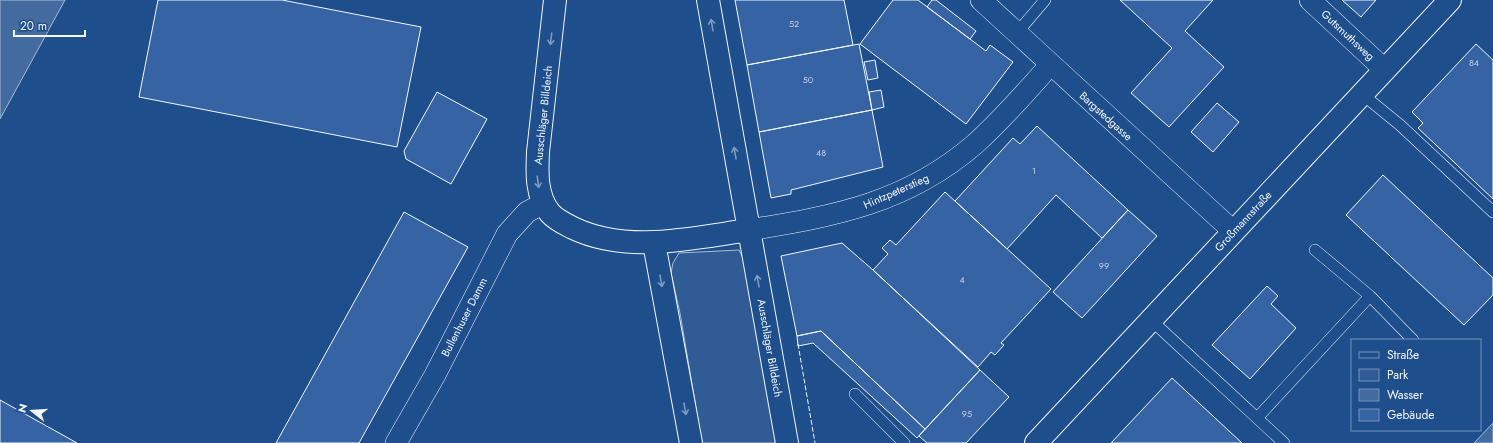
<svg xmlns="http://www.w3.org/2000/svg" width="1493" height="443" viewBox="0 0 1493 443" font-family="Jost,sans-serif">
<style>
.green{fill:#305b95;stroke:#a8bbd7}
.water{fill:#446ba0;stroke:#a8bbd7}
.building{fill:#3563a3;stroke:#f2f6ff}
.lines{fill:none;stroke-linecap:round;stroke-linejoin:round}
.lane-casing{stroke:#f2f6ff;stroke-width:12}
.street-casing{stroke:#f2f6ff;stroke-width:22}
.secondary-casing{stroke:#f2f6ff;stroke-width:24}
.lane{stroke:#1f4e8c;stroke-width:11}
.street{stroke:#1f4e8c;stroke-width:21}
.secondary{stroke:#1f4e8c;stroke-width:22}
.fence{stroke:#f2f6ff;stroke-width:1;stroke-dasharray:5 2;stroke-linecap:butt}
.oneway{stroke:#7e9ac0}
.labels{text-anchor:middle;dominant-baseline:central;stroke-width:3;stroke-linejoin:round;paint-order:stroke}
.number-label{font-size:9px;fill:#c3d1e8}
.street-label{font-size:11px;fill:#f2f6ff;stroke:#1f4e8c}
</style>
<rect width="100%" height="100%" fill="#1f4e8c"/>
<!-- green -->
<path class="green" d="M739 250 747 266 779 443H702L680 313 671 273 673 263 679 253Z"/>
<!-- water -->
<path class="water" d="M0 0H65L0 119Z
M1493 423V443H1474Z"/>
<!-- building -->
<path class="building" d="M158 0H282L421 27 397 147 139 97Z
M735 0H844L853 45 747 65Z
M893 0H918L986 51 990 45 1013 62 966 124 860 44Z
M932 0H936L976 31 970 39 927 7Z
M1120 0H1213L1185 31 1224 67 1169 127 1131 93 1172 48Z
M1342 0H1376L1361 17Z
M859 44 872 110 759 132 747 65Z
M1476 44 1493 60V199L1418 128 1423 123 1412 112Z
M875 60 878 78 868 80 864 62Z
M881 90 884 107 872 110 869 92Z
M437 92 487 119 451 184 406 159 404 151Z
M1217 103 1239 122 1213 152 1191 132Z
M872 110 883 167 791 190V194L771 198 759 132Z
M1037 126 1128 210 1102 238 1056 195 1007 249 955 201 1013 138 1020 144Z
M1383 175 1493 278V295L1464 325 1346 215Z
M945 192 1051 289 1001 343 1004 345 995 355 991 352 978 367 873 270 888 254 882 248 890 240 896 245Z
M1128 210 1157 236 1082 318 1053 292Z
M404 212 468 247 359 443H276Z
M842 243 873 270 980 370 925 429 821 331 797 336 781 256Z
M1267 286 1278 296 1271 304 1296 328 1250 379 1212 345Z
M821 331 925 429 917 438 813 343 798 346 797 336Z
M980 370 1009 397 966 443H927L919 436Z
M1172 378 1242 443H1111Z
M0 400 77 443H0Z"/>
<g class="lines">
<!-- lane casing -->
<g class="lane-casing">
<path id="lane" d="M1016 34 1045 0
M1362 94 1400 125 1493 212
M1370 296 1413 340
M1151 320 1284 443
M855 394 904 443
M1257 418 1370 296 1315 250"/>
</g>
<!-- street casing -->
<g class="street-casing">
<path id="street" d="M981 0 1233 231
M1310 0 1385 70
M749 230C835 216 907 203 975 144 1002 120 1026 92 1050 65
M396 443 435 375 507 234 527 212 544 203"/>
</g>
<!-- secondary casing -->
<g class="secondary-casing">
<path id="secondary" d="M555 0 538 152C537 173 536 196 550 213 556 220 565 224 573 228 627 254 692 238 749 230
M708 0 787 443
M654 243 691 443
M1036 443 1450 0"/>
</g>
<!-- lane -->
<use href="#lane" class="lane"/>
<!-- street -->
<use href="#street" class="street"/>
<!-- secondary -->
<use href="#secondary" class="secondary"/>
<!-- fence -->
<path class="fence" d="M798 344 815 443"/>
</g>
<!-- one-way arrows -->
<defs><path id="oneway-shaft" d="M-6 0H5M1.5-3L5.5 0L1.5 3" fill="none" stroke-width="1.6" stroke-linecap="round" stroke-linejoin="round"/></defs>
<g class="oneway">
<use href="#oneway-shaft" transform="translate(712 25) rotate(-100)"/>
<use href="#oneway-shaft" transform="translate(551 39) rotate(97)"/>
<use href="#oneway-shaft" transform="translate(735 153) rotate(-100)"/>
<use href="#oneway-shaft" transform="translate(538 182) rotate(82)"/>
<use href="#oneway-shaft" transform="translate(661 281) rotate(80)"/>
<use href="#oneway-shaft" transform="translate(758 281) rotate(-100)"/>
<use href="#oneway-shaft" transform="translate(685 409) rotate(80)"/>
</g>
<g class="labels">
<!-- number labels -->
<g class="number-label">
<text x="794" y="23">52</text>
<text x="1474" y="62">84</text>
<text x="808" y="79">50</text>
<text x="821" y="152">48</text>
<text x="1034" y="170">1</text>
<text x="1104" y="265">99</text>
<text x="962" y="279">4</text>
<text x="967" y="413">95</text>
</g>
<!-- street labels -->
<g class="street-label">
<text transform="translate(1348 35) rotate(43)">Gutsmuthsweg</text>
<text transform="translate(543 115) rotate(-84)">Ausschläger Billdeich</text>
<text transform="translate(1106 116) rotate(42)">Bargstedgasse</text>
<text transform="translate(896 191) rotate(-24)">Hintzpeterstieg</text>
<text transform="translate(1243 221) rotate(-47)">Großmannstraße</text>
<text transform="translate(464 317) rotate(-63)">Bullenhuser Damm</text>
<text transform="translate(770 348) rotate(80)">Ausschläger Billdeich</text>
</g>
</g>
<!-- legend -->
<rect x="1351" y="339" width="130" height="92" fill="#1f4e8c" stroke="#7391ba"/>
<rect x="1359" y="352" width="20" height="6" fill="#1f4e8c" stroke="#7391ba"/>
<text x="1387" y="359" font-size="12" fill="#f2f6ff">Straße</text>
<rect x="1359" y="369" width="20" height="12" fill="#305b95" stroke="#7391ba"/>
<text x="1387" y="379" font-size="12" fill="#f2f6ff">Park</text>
<rect x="1359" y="389" width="20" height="12" fill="#446ba0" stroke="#7391ba"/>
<text x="1387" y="399" font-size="12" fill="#f2f6ff">Wasser</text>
<rect x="1359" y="409" width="20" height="12" fill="#3563a3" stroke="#7391ba"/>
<text x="1387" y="419" font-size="12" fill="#f2f6ff">Gebäude</text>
<!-- north arrow -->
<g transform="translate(32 411) rotate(287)" stroke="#1f4e8c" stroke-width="3" paint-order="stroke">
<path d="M0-3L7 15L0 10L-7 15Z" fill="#f2f6ff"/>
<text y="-6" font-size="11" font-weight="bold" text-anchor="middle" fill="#f2f6ff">N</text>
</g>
<!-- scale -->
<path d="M14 30v6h71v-6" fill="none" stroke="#f2f6ff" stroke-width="2"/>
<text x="20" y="30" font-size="12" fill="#f2f6ff" stroke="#1f4e8c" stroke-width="3" paint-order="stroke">20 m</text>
</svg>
